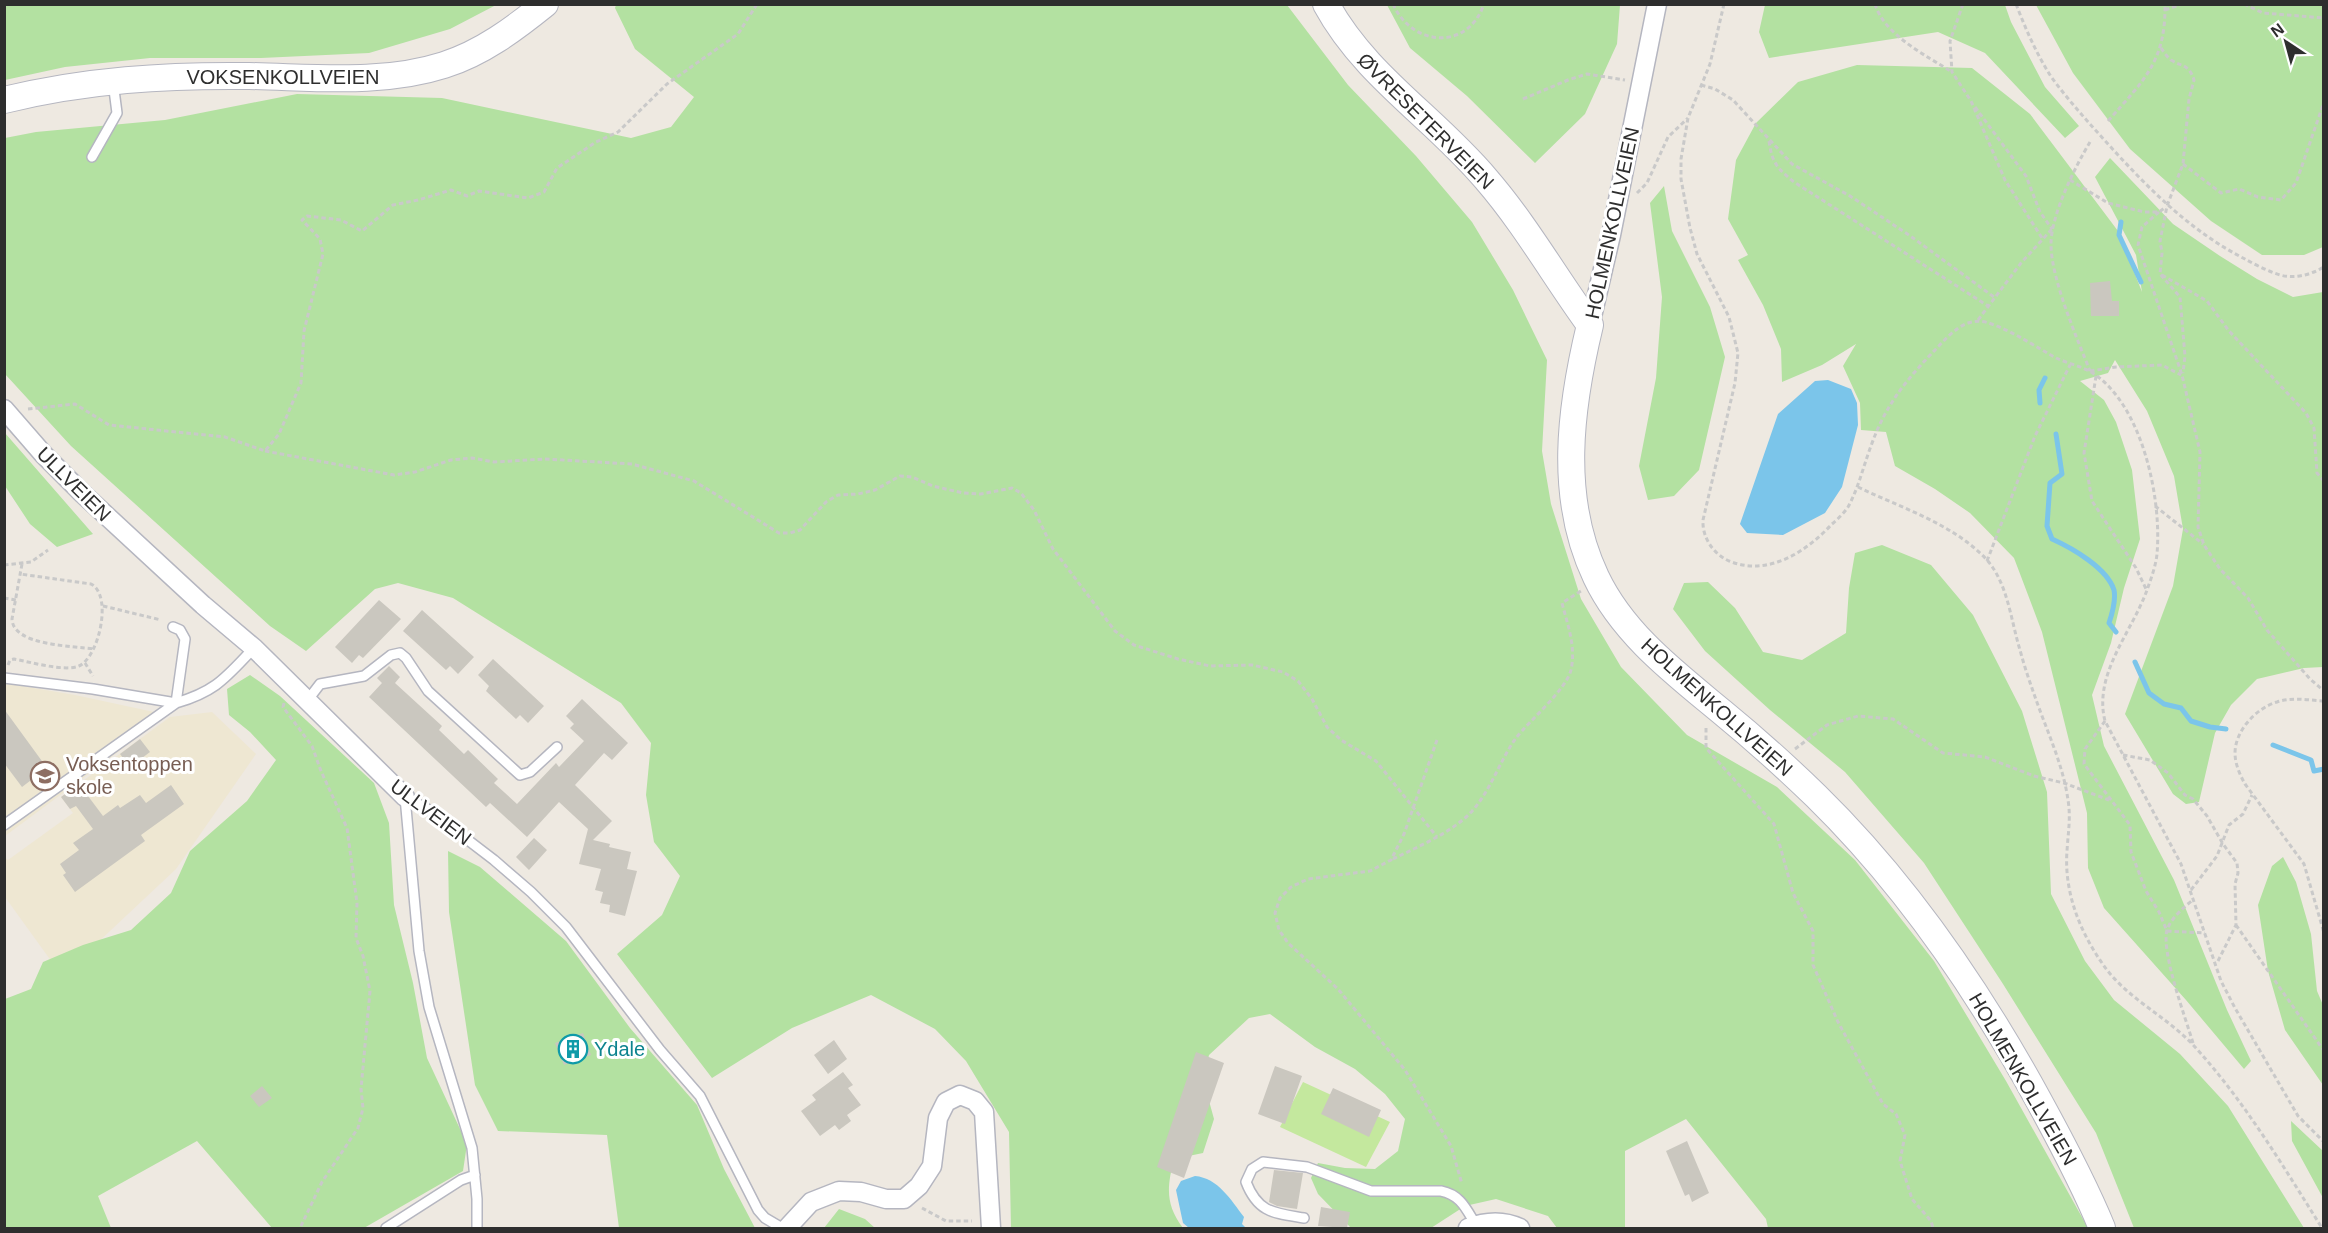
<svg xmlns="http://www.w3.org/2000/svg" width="2328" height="1233" viewBox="0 0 2328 1233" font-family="Helvetica,sans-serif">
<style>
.education{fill:#eee7d2}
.green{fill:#b3e1a1}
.pitch{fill:#c4e89e}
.water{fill:#7bc5ea}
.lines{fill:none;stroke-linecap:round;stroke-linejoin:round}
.stream{stroke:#7bc5ea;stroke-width:5}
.building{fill:#cac7bf}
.service-casing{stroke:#b5b6c0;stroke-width:12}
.minor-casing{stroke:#b5b6c0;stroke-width:21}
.secondary-casing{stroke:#b5b6c0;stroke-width:28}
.path{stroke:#c9c9c9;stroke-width:3;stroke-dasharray:4.5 3;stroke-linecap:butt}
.service{stroke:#fff;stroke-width:9}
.minor{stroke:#fff;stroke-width:18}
.secondary{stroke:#fff;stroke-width:26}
.labels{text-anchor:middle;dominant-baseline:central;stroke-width:6;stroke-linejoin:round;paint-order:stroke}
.street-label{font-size:20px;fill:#2e2e2e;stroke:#fff}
.education-label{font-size:20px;fill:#785e54;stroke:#fff;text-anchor:start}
.culture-label{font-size:20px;fill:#0d838f;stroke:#fff;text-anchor:start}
</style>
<rect width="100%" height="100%" fill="#eee9e1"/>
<!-- education -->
<path class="education" d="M4 683 75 695 168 715 5 836Z
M212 712 256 754 176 869 62 976 5 897 4 857 8 860 73 813 61 797 170 717Z"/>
<!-- green -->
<path class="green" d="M4 5 5 4 496 5 450 29 369 53 261 58H150L65 67 5 80Z
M616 5H1287L1348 85 1416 156 1472 222 1513 290 1547 360 1542 451 1551 504 1581 599 1621 667 1687 735 1777 787 1855 860 1934 961 2006 1081 2088 1228H1768L1766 1219 1686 1119 1625 1151V1228H1557L1548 1216 1496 1199 1465 1206 1431 1228H1351L1318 1194 1311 1178 1318 1163 1345 1168 1375 1169 1398 1151 1405 1119 1385 1094 1355 1069 1315 1047 1270 1014 1249 1018 1209 1055 1203 1079 1214 1119 1203 1153 1174 1159C1167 1187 1165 1204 1183 1228H1011L1009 1132 966 1061 935 1029 871 995 792 1028 712 1078 617 954 662 915 680 876 654 842 646 795 651 743 621 703 453 598 398 583 375 589 306 651 270 626 71 446 5 374V138L36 132 165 120 297 94 442 98 631 138 671 127 694 97 635 49 615 8Z
M1387 5H1620L1617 44 1585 114 1535 163 1467 96 1410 48Z
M1765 5H2005L2011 22 2045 87 2079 126 2065 138 1985 53 1938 32 1769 58 1759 32Z
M2036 5H2323V247L2304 255H2262L2211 221 2130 149 2073 73Z
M1857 65 1972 68 2030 114 2118 231 2142 292 2136 255 2095 177 2110 158 2173 224 2220 256 2257 279 2293 297 2323 292V667L2304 668 2257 679 2231 705 2215 733 2199 802 2186 804 2173 794 2125 714 2173 586 2183 529 2174 476 2147 411 2115 360 2108 373 2080 381 2104 400 2116 422 2132 470 2140 539 2124 588 2111 643 2092 695 2104 746 2174 880 2227 1010 2251 1061 2244 1069 2186 1000 2104 908 2088 868 2087 813 2042 632 2014 558 1970 513 1935 489 1895 466 1886 432 1861 430 1860 403 1843 366 1856 344 1822 365 1782 382 1781 349 1763 305 1738 260 1748 255 1728 219 1736 160 1756 123 1798 82Z
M1664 186 1672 231 1710 307 1725 357 1699 470 1674 496 1648 500 1639 466 1656 378 1662 297 1650 203Z
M5 433 93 534 57 547 30 524 5 486Z
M1882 545 1931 565 1973 615 2022 711 2047 792 2051 894 2085 961 2114 1000 2180 1054 2228 1106 2304 1228H2134L2096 1133 2003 984 1924 863 1845 772 1770 710 1705 651 1673 609 1684 583 1708 582 1735 608 1763 652 1802 660 1846 633 1849 588 1855 553Z
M250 675 280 696 374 783 389 823 394 905 413 983 427 1058 467 1144 463 1171 364 1228H272L197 1141 98 1196 111 1228H5V999L31 989 43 962 83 945 131 930 171 893 190 851 247 801 276 760 250 732 229 715 227 689Z
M448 851 480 867 566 941 630 1028 697 1105 724 1169 755 1228H619L607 1135 498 1131 475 1085 449 912Z
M2283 857 2296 882 2311 934 2317 991 2323 1005V1085L2285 1030 2268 971 2258 905 2272 866Z
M2291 1121 2323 1151V1198L2292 1141Z
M839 1209 865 1219 875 1228H824Z"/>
<!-- pitch -->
<path class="pitch" d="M1303 1082 1390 1122 1366 1167 1280 1127Z"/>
<!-- water -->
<path class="water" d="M1828 380 1851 389 1857 403 1858 425 1842 487 1825 513 1783 535 1747 533 1740 524 1778 414 1815 381Z
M1195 1176C1218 1178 1231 1200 1244 1217L1242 1224 1246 1228H1189L1183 1223 1176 1190 1181 1181Z"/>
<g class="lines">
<!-- stream -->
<path class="stream" d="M2121 222 2119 235 2141 282
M2040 403 2039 390 2045 378
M2056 434 2062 474 2050 483 2047 526 2052 539C2072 548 2107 568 2114 590 2116 600 2112 614 2109 623L2116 632
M2135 662 2149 693 2164 704 2181 708 2191 721 2210 727 2226 729
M2273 745 2311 760 2314 771 2324 769"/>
</g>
<!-- building -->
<path class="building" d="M2110 281 2112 301H2119V316H2091L2090 283Z
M379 600 401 619 363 658 359 655 352 663 335 647Z
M422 610 474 657 458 674 450 666 446 670 403 631Z
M493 659 544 706 528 723 520 715 516 719 486 691 489 686 478 675Z
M389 666 400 677 395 683 442 726 439 730 464 754 468 750 498 779 494 783 517 804 556 763 559 767 584 741 570 728 574 724 566 716 582 699 628 743 612 760 604 753 575 785 612 821 593 840 610 844 609 847 631 852 627 869 637 871 625 916 609 912 610 905 600 903 603 892 595 890 601 869 579 864 588 829 559 802 527 837 490 803 486 807 369 697 382 683 377 678Z
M4 709 47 768 22 787 4 763Z
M140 739 150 752 130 767 120 754Z
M79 784 103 816 118 805 120 808 140 795 146 803 171 785 184 804 141 835 145 841 75 892 63 875 66 873 60 864 79 850 73 843 93 829 76 806 70 809 61 797Z
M534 838 547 850 529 870 516 857Z
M583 1033 591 1055 564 1065 555 1043Z
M834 1040 847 1059 828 1074 814 1055Z
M1196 1052 1224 1063 1184 1178 1157 1167Z
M1275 1066 1302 1076 1285 1124 1258 1114Z
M843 1072 853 1085 848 1088 861 1105 847 1115 851 1121 839 1130 835 1125 820 1136 801 1111 816 1100 812 1095Z
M262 1086 272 1098 259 1107 250 1096Z
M1333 1088 1381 1110 1369 1137 1321 1114Z
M1687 1141 1709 1193 1692 1202 1689 1194 1685 1196 1666 1151Z
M1274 1170 1303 1173 1297 1209 1277 1206 1269 1202Z
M1321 1207 1350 1212 1347 1228 1318 1226Z"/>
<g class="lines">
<!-- service casing -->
<g class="service-casing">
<path id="service" d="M92 157 117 113 113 82
M173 627 180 630 185 639 176 703
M4 678 93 689 176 703
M307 701 320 684 364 676 391 655 400 653 406 658 428 691 520 775 530 772 557 747
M405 797 426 808 494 860 531 892 566 927 660 1050 700 1096 758 1210 765 1218 782 1228
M405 797 419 951 429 1007 472 1148 477 1199V1228
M4 825 176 703C217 691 226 677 254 648
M1304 1218C1274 1213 1258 1213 1246 1182L1252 1169 1263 1162 1307 1167 1371 1191H1441C1461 1195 1466 1209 1476 1225
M386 1228 461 1180 475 1175"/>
</g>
<!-- minor casing -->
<g class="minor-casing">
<path id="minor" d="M1590 325 1611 235 1657 4
M4 409 44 455 83 494 203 605 254 648 405 797
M787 1228 811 1202 839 1191 861 1192 886 1199H904L919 1186 932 1166 938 1118 946 1102 960 1095 975 1101 984 1112 991 1228
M1468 1228C1486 1221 1503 1220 1520 1228"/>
</g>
<!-- secondary casing -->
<g class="secondary-casing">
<path id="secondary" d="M1326 4C1365 76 1435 118 1486 179 1525 224 1555 277 1590 325 1570 408 1558 497 1596 577 1623 634 1675 673 1722 712 1755 739 1786 767 1816 796 1906 884 1979 991 2039 1101 2062 1143 2084 1184 2102 1228
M4 100C86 80 166 75 249 76 313 77 382 85 444 65 482 53 514 29 545 4"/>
</g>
<!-- path -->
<path class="path" d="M1393 4C1412 47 1468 51 1484 4
M1724 4 1710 64 1688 118 1681 159V179L1690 228 1697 254 1729 317 1738 353 1735 383 1703 520C1702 537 1713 554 1729 561 1768 577 1806 552 1832 524 1838 519 1844 513 1848 507 1859 487 1863 467 1871 446 1885 406 1904 383 1932 353 1942 343 1954 328 1968 323 1977 320 1985 321 1994 325 2016 333 2036 347 2056 358 2067 363 2080 366 2091 372 2142 403 2162 498 2157 554 2156 565 2151 579 2147 590 2132 632 2093 674 2105 721L2181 864 2221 981 2235 1008 2298 1116 2324 1142
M1875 4C1884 35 1927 56 1952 72
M1963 4 1950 41 1952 72 1971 101 2005 180 2042 238
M2016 4C2026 30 2037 55 2052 78 2069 101 2088 122 2108 144 2148 188 2189 230 2243 258 2254 264 2267 271 2280 275 2295 279 2310 275 2324 267
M2244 4 2263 13 2324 18
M2165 10 2182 4
M2161 48C2164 52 2167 57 2171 60 2182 67 2189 64 2194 80L2189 99 2183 164 2167 206 2160 241 2162 253 2160 274 2180 297 2185 356 2183 373
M1701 85 1715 89 1733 100 1792 164 1850 196 1909 235 1994 297
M1523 99 1568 80 1587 74 1625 80
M1975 107 2026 176 2040 212 2052 229
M2108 121C2143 81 2166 62 2165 4
M1769 141C1772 163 1777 168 1794 182L1988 306
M2090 142C2075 167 2051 215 2051 244 2051 279 2077 338 2090 371
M2183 164 2221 193 2239 189 2258 197 2281 200 2296 183 2324 102
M2070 180 2108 203 2144 212H2159L2166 207
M1637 193 1647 183 1668 137 1688 118
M2159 212 2142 227 2138 245 2182 375 2200 452 2198 527 2204 545 2220 569 2248 598 2267 630 2310 679 2324 691
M2162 275 2207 301 2229 331 2306 413 2314 428 2317 473 2324 481
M1978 320 2021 263 2052 229
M2090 371 2116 367 2162 365 2181 375
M2096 376 2084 453 2092 501 2136 568 2147 591
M28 409 75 404 109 425 225 437 265 451 279 434 301 383 304 331 323 254 320 239 302 220 307 216 341 220 362 231 393 205 418 200 451 190 467 196 479 191 528 198 544 192 557 168 596 142 618 132 667 84 738 34 757 4
M265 451 394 475 415 472 451 460 472 458 494 462 545 459 632 464 694 481 779 533H790L800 530 826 502 838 495 858 494 875 490 900 476 912 477 933 486 963 493 981 494 1012 488 1021 493 1034 510 1053 549 1115 631 1134 645 1178 659 1210 666 1252 665 1283 672 1298 681 1312 699 1327 727 1341 740 1376 761 1437 837
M1858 487C1901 508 1954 524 1987 560 2008 584 2011 621 2020 650 2024 665 2029 680 2034 694 2046 729 2063 764 2068 800 2071 818 2068 833 2067 851 2064 891 2079 930 2102 963 2125 998 2167 1016 2195 1047 2245 1102 2283 1166 2322 1228
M2155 506 2203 544
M1987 561 2035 436 2070 365
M22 564 12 619C13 646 74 646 95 649
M4 565 31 562 48 550
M4 598 16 600
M103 606 161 620
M85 663 93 676
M8 665 10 660 14 659C30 662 65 672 79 666 99 657 113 595 91 584L20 574
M2324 701C2308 700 2292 697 2277 702 2256 708 2235 731 2235 753 2235 764 2240 775 2245 784L2304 864 2324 933
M284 703 283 707 312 746 321 771 347 828 357 903 356 938 363 956 370 991 361 1089 363 1108 358 1128 322 1182 300 1228
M2105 721 2085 749 2084 764 2130 825 2131 852 2146 891 2159 912 2167 931 2205 933
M1706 728V748L1774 824 1793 893 1813 931V965L1838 1022 1883 1104 1896 1114 1905 1135 1900 1161 1912 1199 1931 1221 1933 1228
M1437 740 1404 834 1391 860 1370 871 1308 879 1291 887 1280 898 1275 913 1279 930 1288 943 1338 989 1405 1070 1451 1146 1462 1184
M1795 749 1827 725 1858 716 1893 719 1943 753 1985 757 2034 776 2064 783 2109 800
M2123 755 2150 760 2168 773 2185 795 2193 799 2207 816 2223 844 2237 863 2238 873 2235 884 2236 925 2217 963
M1393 859C1417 847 1444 836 1465 818 1489 797 1498 763 1516 738 1529 721 1566 690 1571 670 1576 647 1568 626 1562 603L1581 591
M2191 890 2217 856 2229 825 2243 814 2252 795
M2236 925 2324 1051
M2193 1043C2186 1019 2161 953 2167 930 2171 918 2184 907 2194 899
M922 1208 946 1221H972"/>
<!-- service -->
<use href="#service" class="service"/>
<!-- minor -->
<use href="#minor" class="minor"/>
<!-- secondary -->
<use href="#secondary" class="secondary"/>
</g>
<!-- icons -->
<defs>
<g id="school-ring" transform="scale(1.5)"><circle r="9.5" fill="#fff" stroke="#8d6e63" stroke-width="1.5"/><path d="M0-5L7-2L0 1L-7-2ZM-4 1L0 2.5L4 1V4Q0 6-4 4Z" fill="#8d6e63"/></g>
<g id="building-ring" transform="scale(1.5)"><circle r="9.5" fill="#fff" stroke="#0f9aa8" stroke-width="1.5"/><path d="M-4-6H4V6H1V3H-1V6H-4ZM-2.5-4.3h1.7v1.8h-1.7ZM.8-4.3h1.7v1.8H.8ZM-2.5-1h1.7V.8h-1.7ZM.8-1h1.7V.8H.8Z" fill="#0f9aa8"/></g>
</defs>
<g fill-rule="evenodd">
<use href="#school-ring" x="45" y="776"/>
<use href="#building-ring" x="573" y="1049"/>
</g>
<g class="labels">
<!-- street labels -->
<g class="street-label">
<text x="283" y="77">VOKSENKOLLVEIEN</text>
<text transform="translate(1426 121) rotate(45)">ØVRESETERVEIEN</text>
<text transform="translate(1612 223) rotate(-78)">HOLMENKOLLVEIEN</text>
<text transform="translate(74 484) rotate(45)">ULLVEIEN</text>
<text transform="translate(1717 707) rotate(42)">HOLMENKOLLVEIEN</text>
<text transform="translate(431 812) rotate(37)">ULLVEIEN</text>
<text transform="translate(2023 1079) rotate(60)">HOLMENKOLLVEIEN</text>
</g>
<!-- education labels -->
<g class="education-label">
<text x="66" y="764">Voksentoppen<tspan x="66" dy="23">skole</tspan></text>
</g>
<!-- culture labels -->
<g class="culture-label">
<text x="594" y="1049">Ydale</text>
</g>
</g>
<!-- border -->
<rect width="2328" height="1233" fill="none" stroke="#2e2e2e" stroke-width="12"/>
<!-- north arrow -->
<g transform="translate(2286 42) rotate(324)" stroke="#ffffff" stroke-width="4.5" paint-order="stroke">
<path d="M0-4.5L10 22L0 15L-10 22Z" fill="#2e2e2e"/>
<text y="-9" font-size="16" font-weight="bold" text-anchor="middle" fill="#2e2e2e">N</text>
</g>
</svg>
